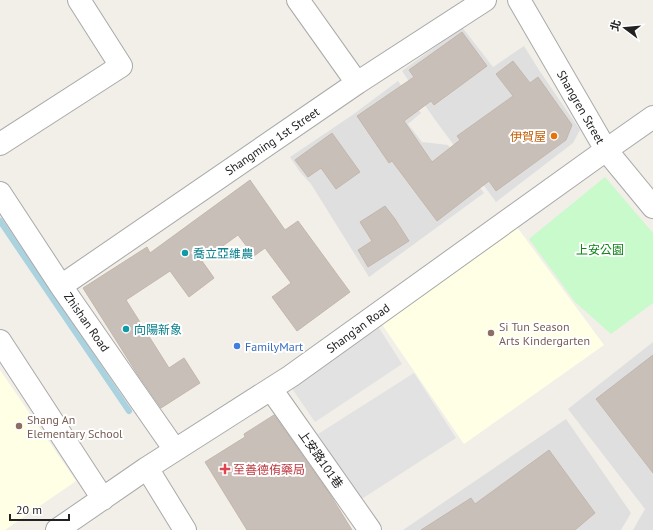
<svg xmlns="http://www.w3.org/2000/svg" width="653" height="530" viewBox="0 0 653 530" font-family="'PT Sans','Noto Sans TC',sans-serif">
<style>
.residential{fill:#e0dfdf}
.education{fill:#ffffe5}
.park{fill:#c8facc}
.parking{fill:#e2e2e2}
.lines{fill:none;stroke-linecap:round;stroke-linejoin:round}
.stream{stroke:#aad3df;stroke-width:6}
.building{fill:#c7bfb8;stroke:#c4b6ab}
.minor-casing{stroke:#a9a9a9;stroke-width:24}
.minor{stroke:#fff;stroke-width:22}
.food-dot{fill:#e8710a;stroke:#fff;stroke-width:1.5}
.culture-dot{fill:#0f9aa8;stroke:#fff;stroke-width:1.5}
.education-dot{fill:#8d6e63;stroke:#fff;stroke-width:1.5}
.shop-dot{fill:#3f7fe0;stroke:#fff;stroke-width:1.5}
.health-dot{fill:#e0444e;stroke:#fff;stroke-width:1.5}
.labels{text-anchor:middle;dominant-baseline:central;stroke-width:4;stroke-linejoin:round;paint-order:stroke}
.street-label{font-size:12px;fill:#222;stroke:#fff}
.food-label{font-size:12px;fill:#c56008;stroke:#fff;text-anchor:end}
.park-label{font-size:12px;fill:#0c8416;stroke:#fff}
.culture-label{font-size:12px;fill:#0d838f;stroke:#fff;text-anchor:start}
.education-label{font-size:12px;fill:#785e54;stroke:#fff;text-anchor:start}
.shop-label{font-size:12px;fill:#366cbe;stroke:#fff;text-anchor:start}
.health-label{font-size:12px;fill:#be3a42;stroke:#fff;text-anchor:start}
</style>
<rect width="100%" height="100%" fill="#f2efe9"/>
<!-- residential -->
<path class="residential" d="M462 27 493 67 524 46 539 70 580 130 573 143 496 202 433 117 402 71Z
M398 81 421 113 408 124 422 142 448 145 484 193 369 277 311 184 300 172 290 157 351 116Z
M653 342V530H633L645 509 568 409Z
M566 419 631 513 621 530H403Z"/>
<!-- education -->
<path class="education" d="M514 223 604 345 464 444 379 320Z
M0 370 76 481 5 530H0Z"/>
<!-- park -->
<path class="park" d="M605 177 653 233V303L611 334 575 302 529 239Z"/>
<!-- parking -->
<path class="parking" d="M379 328 402 364 315 422 291 387Z
M414 373 456 438 360 500 318 434Z"/>
<g class="lines">
<!-- stream -->
<path class="stream" d="M0 221 129 411"/>
</g>
<!-- building -->
<path class="building" d="M462 32 487 66 434 105 431 101 404 121 432 162 460 140 457 136 513 96 496 74 513 61 530 83 538 77 572 125 566 140 496 191 489 181 437 221 392 161 389 163 357 116 414 77 409 70Z
M332 133 360 172 336 189 321 168 308 177 295 160Z
M250 180 285 230 298 221 350 292 297 331 272 297 291 283 265 248 254 256 238 235 202 261 214 278 189 297 170 271 126 300 169 368 184 358 200 383 161 408 138 375 83 288 147 247 150 253Z
M385 206 395 219 409 241 368 267 358 250 372 241 360 222Z
M653 355V473L596 399Z
M274 415 329 493 352 530H247L205 462 245 437 244 434Z
M549 450 595 513 575 530H421L471 498 475 504Z"/>
<g class="lines">
<!-- minor casing -->
<g class="minor-casing">
<path id="minor" d="M298 0 357 83
M519 0 606 150 653 207
M0 144 121 66 79 0
M0 193 61 286 175 450
M61 286 357 83 485 0
M0 341 103 499
M271 389 370 530
M147 468 185 530
M57 530 147 468 291 376 606 150 653 117"/>
</g>
<!-- minor -->
<use href="#minor" class="minor"/>
</g>
<!-- markers -->
<circle class="food-dot" cx="554" cy="136" r="4"/>
<g class="culture-dot">
<circle cx="185" cy="253" r="4"/>
<circle cx="126" cy="329" r="4"/>
</g>
<g class="education-dot">
<circle cx="491" cy="333" r="4"/>
<circle cx="19" cy="426" r="4"/>
</g>
<circle class="shop-dot" cx="237" cy="346" r="4"/>
<path class="health-dot" d="M223 463h4v4h4v4h-4v4h-4v-4h-4v-4h4z"/>
<g class="labels">
<!-- street labels -->
<g class="street-label">
<text transform="translate(581 107) rotate(60)">Shangren Street</text>
<text transform="translate(272 141) rotate(-34)">Shangming 1st Street</text>
<text transform="translate(87 322) rotate(55)">Zhishan Road</text>
<text transform="translate(358 328) rotate(-36)">Shang’an Road</text>
<text transform="translate(321 459) rotate(55)">上安路101巷</text>
</g>
<!-- food labels -->
<g class="food-label">
<text x="546" y="136">伊賀屋</text>
</g>
<!-- park labels -->
<g class="park-label">
<text x="600" y="249">上安公園</text>
</g>
<!-- culture labels -->
<g class="culture-label">
<text x="193" y="253">喬立亞維農</text>
<text x="134" y="329">向陽新象</text>
</g>
<!-- education labels -->
<g class="education-label">
<text x="499" y="326">Si Tun Season<tspan x="499" dy="14">Arts Kindergarten</tspan></text>
<text x="27" y="419">Shang An<tspan x="27" dy="14">Elementary School</tspan></text>
</g>
<!-- shop labels -->
<g class="shop-label">
<text x="245" y="346">FamilyMart</text>
</g>
<!-- health labels -->
<g class="health-label">
<text x="233" y="469">至善德侑藥局</text>
</g>
</g>
<!-- north arrow -->
<g transform="translate(625 28) rotate(286)" stroke="#ffffff" stroke-width="3" paint-order="stroke">
<path d="M0-3L7 15L0 10L-7 15Z" fill="#222222"/>
<text y="-6" font-size="11" font-weight="bold" text-anchor="middle" fill="#222222">北</text>
</g>
<!-- scale -->
<path d="M10 514v6h59v-6" fill="none" stroke="#222222" stroke-width="2"/>
<text x="16" y="514" font-size="12" fill="#222222" stroke="#ffffff" stroke-width="3" paint-order="stroke">20 m</text>
</svg>
